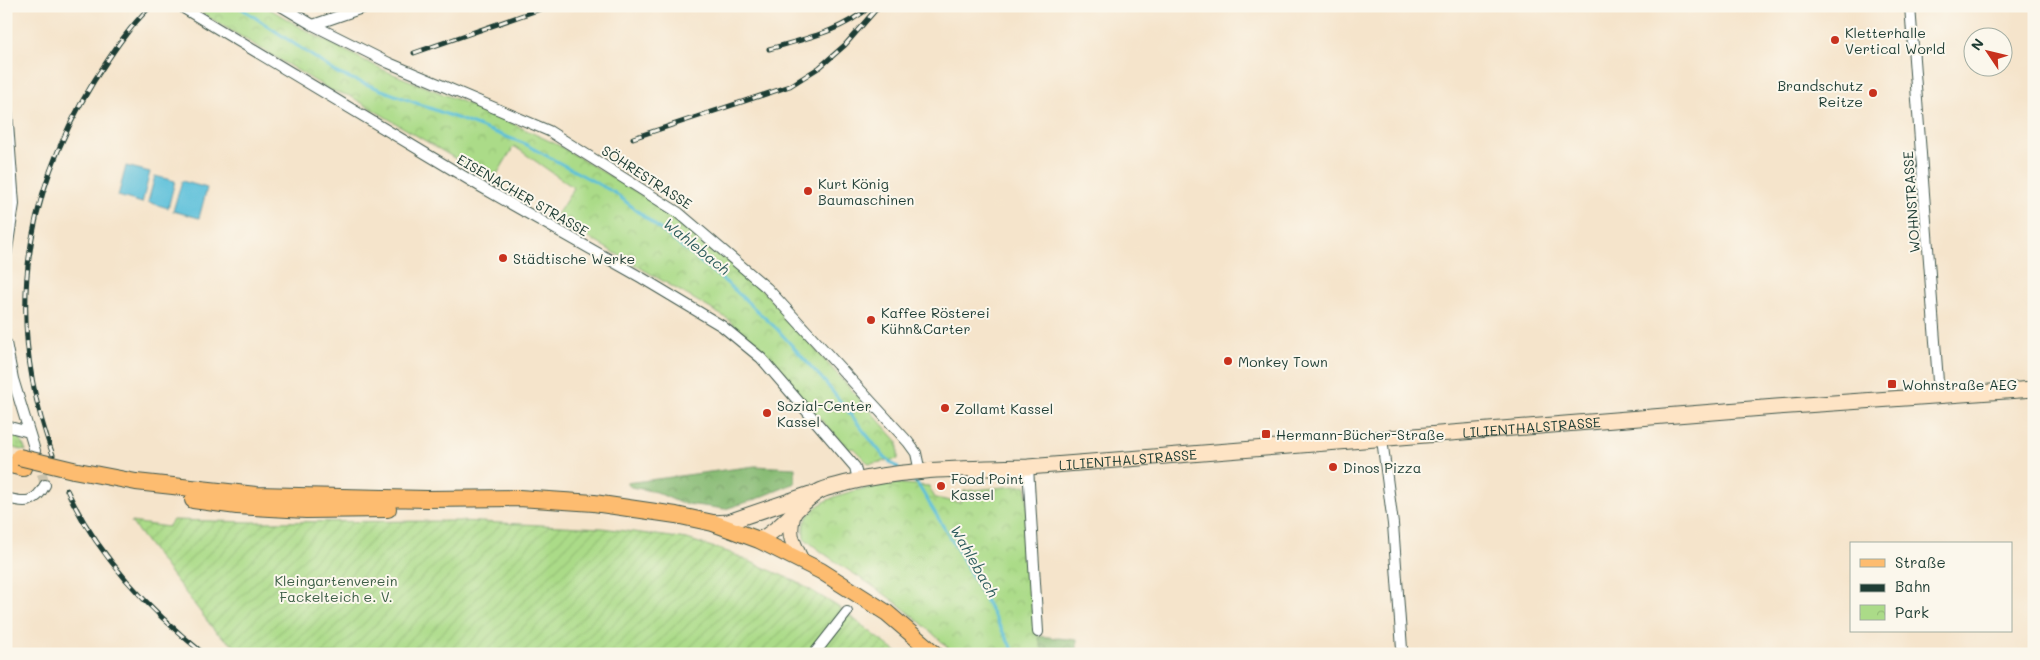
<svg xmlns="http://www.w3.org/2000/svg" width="2040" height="660" viewBox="0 0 2040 660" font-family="Mali,sans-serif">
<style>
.grass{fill:url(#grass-tufts);stroke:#658c5e}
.forest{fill:url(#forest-crowns);stroke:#547c54}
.park{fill:url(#park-crowns);stroke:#658c5e}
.garden{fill:url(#garden-furrows);stroke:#658c5e}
.water{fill:#5cc0da;stroke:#3e7e87}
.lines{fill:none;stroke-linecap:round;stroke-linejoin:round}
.stream{stroke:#5cc0da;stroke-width:3}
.street-tunnel{stroke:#cac3ad;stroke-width:10;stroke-dasharray:10 5;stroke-linecap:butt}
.street-casing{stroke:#3f564b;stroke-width:12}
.secondary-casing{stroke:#3f564b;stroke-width:17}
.primary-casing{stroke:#3f564b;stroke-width:18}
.street{stroke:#fff;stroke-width:10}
.secondary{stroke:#fee4c5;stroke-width:15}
.primary{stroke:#fdbc6f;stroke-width:16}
.rail-casing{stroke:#1f3d34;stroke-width:5}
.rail{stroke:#fbf7ec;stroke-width:3;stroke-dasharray:9;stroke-linecap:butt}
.primary-bridge-casing{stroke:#3f564b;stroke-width:18;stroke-linecap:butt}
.primary-bridge{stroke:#fdbc6f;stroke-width:16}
.poi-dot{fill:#c8321e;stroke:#fbf7ec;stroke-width:2}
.labels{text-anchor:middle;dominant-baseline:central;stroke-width:4;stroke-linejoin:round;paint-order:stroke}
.poi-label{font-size:14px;fill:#1f3d34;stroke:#fbf7ec;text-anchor:start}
.street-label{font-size:14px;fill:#1f3d34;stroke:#fbf7ec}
.park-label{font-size:14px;fill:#3b5d45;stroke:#fbf7ec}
.water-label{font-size:15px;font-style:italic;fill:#2e5e5e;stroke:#fbf7ec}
</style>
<defs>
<pattern id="grass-tufts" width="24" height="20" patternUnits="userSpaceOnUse" patternTransform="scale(1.25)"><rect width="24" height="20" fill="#abdb88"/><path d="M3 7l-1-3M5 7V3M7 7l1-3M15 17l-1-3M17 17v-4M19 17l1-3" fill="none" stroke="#93bd76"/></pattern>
<pattern id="forest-crowns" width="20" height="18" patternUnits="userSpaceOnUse" patternTransform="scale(1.25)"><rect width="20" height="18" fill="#88bb74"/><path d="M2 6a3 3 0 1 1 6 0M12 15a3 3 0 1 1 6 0" fill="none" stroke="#6f9960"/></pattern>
<pattern id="park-crowns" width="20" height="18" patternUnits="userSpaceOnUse" patternTransform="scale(1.25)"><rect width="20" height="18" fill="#abdb88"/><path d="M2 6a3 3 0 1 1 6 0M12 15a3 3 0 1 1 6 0" fill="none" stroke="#93bd76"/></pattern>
<pattern id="garden-furrows" width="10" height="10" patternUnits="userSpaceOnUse" patternTransform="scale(1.25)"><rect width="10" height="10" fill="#abdb88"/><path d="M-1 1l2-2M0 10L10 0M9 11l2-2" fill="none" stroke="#93bd76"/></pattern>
</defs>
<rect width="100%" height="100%" fill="#fbf7ec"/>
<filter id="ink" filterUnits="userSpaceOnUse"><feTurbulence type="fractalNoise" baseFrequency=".02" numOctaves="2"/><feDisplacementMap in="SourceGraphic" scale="10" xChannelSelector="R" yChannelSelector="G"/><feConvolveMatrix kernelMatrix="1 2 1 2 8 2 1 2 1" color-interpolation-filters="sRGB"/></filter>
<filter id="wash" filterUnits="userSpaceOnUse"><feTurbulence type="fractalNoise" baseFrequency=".0096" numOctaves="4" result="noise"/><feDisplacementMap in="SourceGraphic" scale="20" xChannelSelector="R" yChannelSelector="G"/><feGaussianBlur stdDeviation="1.12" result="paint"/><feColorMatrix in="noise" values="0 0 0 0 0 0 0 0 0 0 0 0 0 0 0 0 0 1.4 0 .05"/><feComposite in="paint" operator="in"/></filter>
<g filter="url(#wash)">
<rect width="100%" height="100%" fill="#f5e4cb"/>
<!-- grass -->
<path class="grass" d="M6 434 20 438 26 451 6 446Z"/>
<!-- forest -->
<path class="forest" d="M755 466 795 468V483L754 500 725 509 680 503 656 492 631 487 626 483Z
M1038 636 1077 640V654H1044Z"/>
<!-- park -->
<path class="park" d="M190 6H265L312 34 386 71 488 112 558 145 675 215 762 290 898 442V459L869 464 853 448 848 449 728 319 555 218 574 188 514 146 493 181 350 96 330 90Z
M891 483 929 486 935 498 961 503 964 491 1026 485 1038 636 1044 654H954C934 633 910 613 887 596 859 576 830 560 804 538 804 533 803 526 805 522 816 494 865 489 891 483Z"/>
<!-- garden -->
<path class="garden" d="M173 520 253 522 460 521 602 528 687 539 728 552 797 582 837 606 899 654H245L215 631 131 522 168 527Z"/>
<!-- water -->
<path class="water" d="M126 166 150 172 142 203 118 196Z
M155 176 175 181 168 208 148 202Z
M182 181 207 188 199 218 173 211Z"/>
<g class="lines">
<!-- stream -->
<path class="stream" d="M238 6 339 74 523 143 615 193 728 284 777 329 825 382 885 458 898 468
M911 478 917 483 960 554 1015 654"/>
</g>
</g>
<g filter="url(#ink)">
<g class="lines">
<!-- street-tunnel -->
<path class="street-tunnel" d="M38 459 45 485"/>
<!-- street casing -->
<g class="street-casing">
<path id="street" d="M281 6 313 25 389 63 549 131 679 213 767 288 908 442 916 453 920 472
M1910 6 1939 395
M185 9 483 188 642 278 722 326 761 358 855 467 858 480
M313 25 368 6
M6 97 14 204 6 256
M6 343 13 379 35 451
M6 426 29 432
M1382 439 1393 524 1402 649
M1028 467 1038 632
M6 498C25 503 35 504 45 485
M814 654 847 612"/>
</g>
<!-- secondary casing -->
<g class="secondary-casing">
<g id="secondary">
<path d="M794 512C787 534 792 541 801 560"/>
<path d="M713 523 728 522 810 494"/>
<path id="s1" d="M759 540C782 529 796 506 818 492 826 487 837 486 847 483 905 468 968 469 1028 467L1776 407 2034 389"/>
</g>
</g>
<!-- primary casing -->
<g class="primary-casing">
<path id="primary" d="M6 464 23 468
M73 470 136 482 256 495 427 499 519 498 594 503 676 515 713 523 759 540 821 571 887 613 935 654
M193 500 237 506 306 510 388 509"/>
</g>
<!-- street -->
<use href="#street" class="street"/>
<!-- secondary -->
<use href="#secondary" class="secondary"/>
<!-- primary -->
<use href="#primary" class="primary"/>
<!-- rail casing -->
<g class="rail-casing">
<path id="rail" d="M769 49C807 38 840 32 871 6
M414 53 549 6
M633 138 790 86 820 67 845 45 879 6
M53 455C5 324 21 200 94 81 111 55 128 28 151 6
M67 490C97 555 148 609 204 654"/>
</g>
<!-- rail -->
<use href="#rail" class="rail"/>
<!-- primary-bridge casing -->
<g class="primary-bridge-casing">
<path id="primary-bridge" d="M19 457 73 470"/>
</g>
<!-- primary-bridge -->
<use href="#primary-bridge" class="primary-bridge"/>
</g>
</g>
<!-- markers -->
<g class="poi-dot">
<circle cx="1835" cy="40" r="5"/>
<circle cx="1873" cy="93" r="5"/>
<circle cx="808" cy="191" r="5"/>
<circle cx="503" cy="258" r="5"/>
<circle cx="871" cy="320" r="5"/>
<circle cx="1228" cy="361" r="5"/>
<rect x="1887" y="379" width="10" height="10" rx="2.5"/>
<circle cx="945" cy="408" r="5"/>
<circle cx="767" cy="413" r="5"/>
<rect x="1261" y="429" width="10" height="10" rx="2.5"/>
<circle cx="1333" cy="467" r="5"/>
<circle cx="941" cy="486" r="5"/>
</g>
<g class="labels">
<!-- poi labels -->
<g class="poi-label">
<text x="1845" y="32">Kletterhalle<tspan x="1845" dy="16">Vertical World</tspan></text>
<text x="1863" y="85" text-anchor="end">Brandschutz<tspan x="1863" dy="16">Reitze</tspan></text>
<text x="818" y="183">Kurt König<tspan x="818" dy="16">Baumaschinen</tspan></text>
<text x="513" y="258">Städtische Werke</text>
<text x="881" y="312">Kaffee Rösterei<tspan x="881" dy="16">Kühn&amp;Carter</tspan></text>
<text x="1238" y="361">Monkey Town</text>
<text x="1902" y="384">Wohnstraße AEG</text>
<text x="777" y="405">Sozial-Center<tspan x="777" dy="16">Kassel</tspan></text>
<text x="955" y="408">Zollamt Kassel</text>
<text x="1276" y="434">Hermann-Bücher-Straße</text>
<text x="1343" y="467">Dinos Pizza</text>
<text x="951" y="478">Food Point<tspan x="951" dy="16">Kassel</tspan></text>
</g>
<!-- street labels -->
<g class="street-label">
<text transform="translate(647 177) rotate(33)">SÖHRESTRASSE</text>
<text transform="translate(523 195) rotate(30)">EISENACHER STRASSE</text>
<text transform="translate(1911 202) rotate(-94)">WOHNSTRASSE</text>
<text stroke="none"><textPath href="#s1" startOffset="794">LILIENTHALSTRASSE</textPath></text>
<text stroke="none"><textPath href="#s1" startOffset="389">LILIENTHALSTRASSE</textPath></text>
</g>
<!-- park labels -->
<g class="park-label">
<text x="336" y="580">Kleingartenverein<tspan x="336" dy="16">Fackelteich e. V.</tspan></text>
</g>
<!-- water labels -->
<g class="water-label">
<text transform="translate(697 246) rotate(39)">Wahlebach</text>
<text transform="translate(975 561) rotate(60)">Wahlebach</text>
</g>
</g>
<!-- margin -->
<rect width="2040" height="660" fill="none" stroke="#fbf7ec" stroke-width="25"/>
<!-- legend -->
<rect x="1850" y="542" width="162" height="90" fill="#fbf7ec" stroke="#a3ada2"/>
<rect x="1860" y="559" width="25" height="8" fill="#fdbc6f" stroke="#a3ada2"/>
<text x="1895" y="568" font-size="15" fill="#1f3d34">Straße</text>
<rect x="1860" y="584" width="25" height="8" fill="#1f3d34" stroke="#a3ada2"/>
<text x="1895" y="592" font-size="15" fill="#1f3d34">Bahn</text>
<rect x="1860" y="605" width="25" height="15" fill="url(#park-crowns)" stroke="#a3ada2"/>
<text x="1895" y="618" font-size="15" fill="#1f3d34">Park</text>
<!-- north arrow -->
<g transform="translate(1988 52) rotate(305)"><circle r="24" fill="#fbf7ec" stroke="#a3ada2"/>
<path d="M0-4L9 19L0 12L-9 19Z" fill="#c8321e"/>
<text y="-8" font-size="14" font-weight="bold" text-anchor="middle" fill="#1f3d34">N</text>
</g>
</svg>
